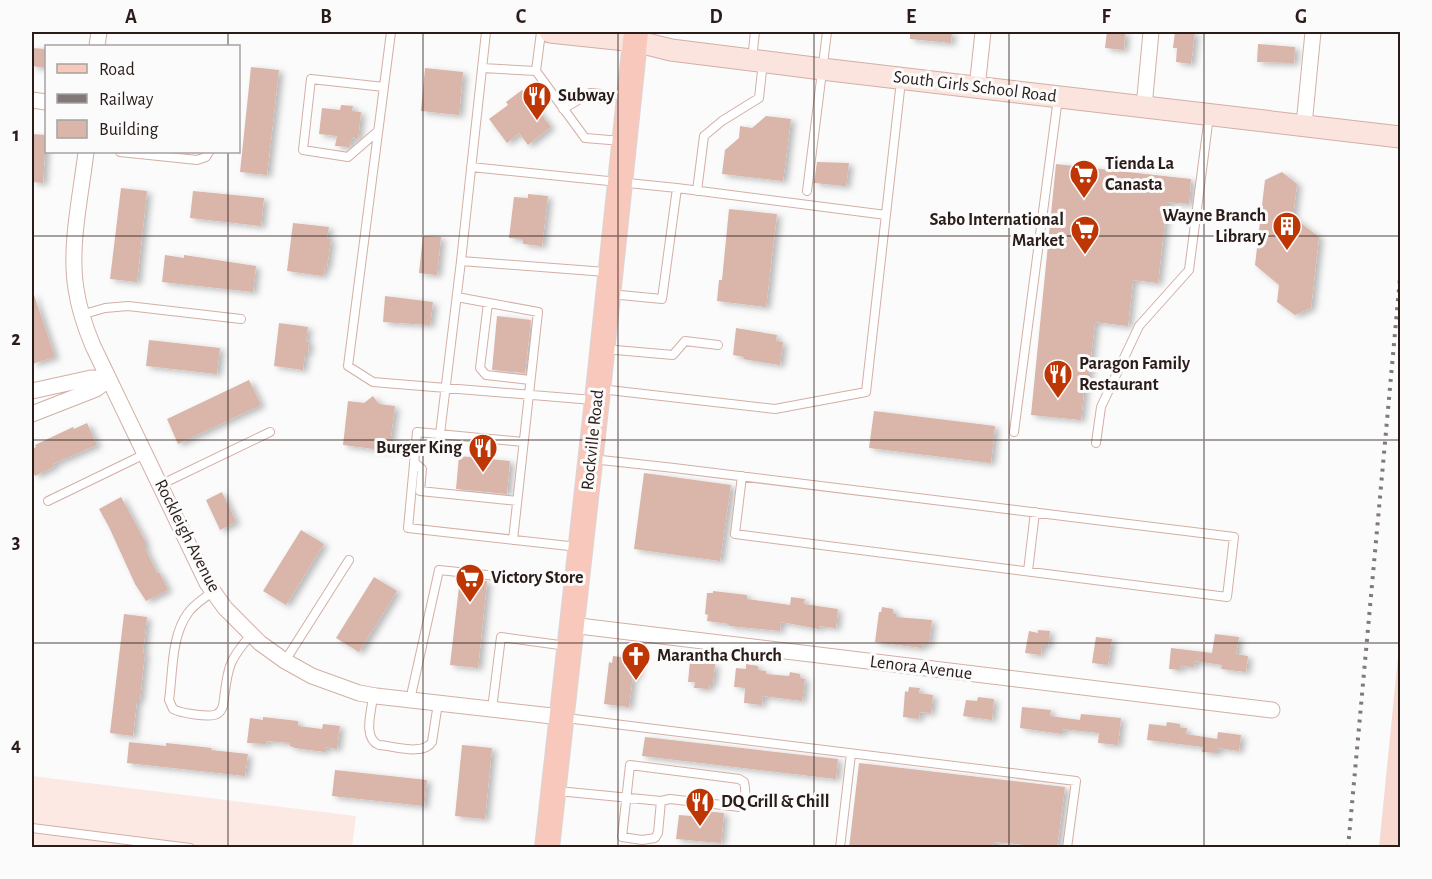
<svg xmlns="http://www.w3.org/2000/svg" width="1432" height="879" viewBox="0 0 1432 879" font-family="'Alegreya Sans',sans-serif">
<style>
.built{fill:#fce9e4}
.green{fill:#f7d9d0}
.building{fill:#d9b5aa;filter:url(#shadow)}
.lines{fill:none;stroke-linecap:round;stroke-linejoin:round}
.lane-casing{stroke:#d3afa5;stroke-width:10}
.street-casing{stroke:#d3afa5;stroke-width:17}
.secondary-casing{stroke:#d3afa5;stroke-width:23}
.primary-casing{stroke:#d9d6d6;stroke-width:26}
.lane{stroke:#fff;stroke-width:8}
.street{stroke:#fff;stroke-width:15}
.secondary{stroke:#fbe4dd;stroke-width:21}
.primary{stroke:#f8c8bc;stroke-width:24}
.rail{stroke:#817977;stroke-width:4;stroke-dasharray:3 6;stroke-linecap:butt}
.grid{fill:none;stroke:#2a1c19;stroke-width:1.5;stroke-opacity:0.55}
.labels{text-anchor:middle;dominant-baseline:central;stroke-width:6;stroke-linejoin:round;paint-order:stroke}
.street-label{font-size:18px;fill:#2a1c19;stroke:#fbfbfb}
.poi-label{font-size:18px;font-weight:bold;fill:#2a1c19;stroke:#fbfbfb;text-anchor:start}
.neatline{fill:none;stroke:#2a1c19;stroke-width:2}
.grid-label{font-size:20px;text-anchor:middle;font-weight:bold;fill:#2a1c19}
</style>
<defs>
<filter id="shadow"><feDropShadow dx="4.5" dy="2.5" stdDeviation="3" flood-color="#0004"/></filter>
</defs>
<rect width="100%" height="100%" fill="#fbfbfb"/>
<!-- built -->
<path class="built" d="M32 776 356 816 352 847 32 848Z"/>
<!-- green -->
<path class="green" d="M1400 637V847H1379Z"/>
<!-- building -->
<path class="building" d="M910 32H952L951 43 910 39Z
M1107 32H1125L1124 50 1105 48Z
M1175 32H1195L1191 64 1176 62 1177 48H1173Z
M1258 44 1295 47 1294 63 1257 62Z
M32 48 46 49V68L32 66Z
M251 67 279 70 267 175 240 172Z
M425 68 463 72 459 115 421 111Z
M522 90 551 127 528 145 519 133 507 143 489 119 508 105 506 102Z
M341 105 353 106 352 111 361 112 358 139 351 138 350 147 335 146 337 136 319 134 322 108 340 110Z
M766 116 791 119 783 181 722 174 725 150 739 138 740 126 752 128Z
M32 134 46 135 43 183 32 182Z
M817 162 849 163 846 186 814 183Z
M1056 164 1191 179 1189 204 1167 202 1158 283 1133 280 1128 326 1095 322 1088 382H1085L1081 420 1031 415Z
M1282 172 1297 184 1293 217 1319 237 1311 308 1295 315 1277 302 1279 285 1255 265 1265 180Z
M121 188 147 191 137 282 110 279Z
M193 191 264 198 261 226 190 218Z
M528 194 548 196 542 246 523 244V239L509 238 514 197 528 198Z
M729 209 777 214 766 307 717 301 719 280H722Z
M293 223 329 227 327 238 331 239 327 267H325L323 276 287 271Z
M423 236 441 237 437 275 419 273Z
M165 255 184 258V255L256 266 253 292 162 282Z
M32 295H34L55 357 32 364Z
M385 296 433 302 430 325 383 322Z
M497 316 531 320 525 373 492 370Z
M279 323 308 327 306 341 309 342 308 353H305L303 370 274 366Z
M736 328 777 335 776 341 783 342 780 365 743 359 744 357 733 355Z
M149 340 220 348 217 374 146 366Z
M249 380 261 405 178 444 167 419Z
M373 396 379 404 395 406 389 451 343 445 348 401 364 403Z
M874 411 995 426 991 463 869 448Z
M87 423 97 445 53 464 55 466 35 476 32 469V449L36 447 35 445 73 427 74 429Z
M459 456 510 461 507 494 456 489Z
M644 473 731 485 720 561 634 549Z
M222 492 236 522 220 530 206 500Z
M121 497 145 541V548L157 573 159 572 168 590 146 601 135 584 109 527 99 509Z
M301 530 324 544 286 605 263 591Z
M374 577 397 591 359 652 336 638Z
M460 578 487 581 478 668 450 665Z
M713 591 747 595V599L790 605 791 597 805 599 804 604 838 609 836 628 819 626V629L781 622 780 631 729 626V624L707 621 708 615 705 614 707 593H713Z
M882 607 893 609V614H896V617L932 620 929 644 923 643 922 648 875 642 879 612H881Z
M124 614 147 617 143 653H145L143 670 140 700H137L133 736 110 733Z
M1038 630 1050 631 1048 646H1042L1041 655 1025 653 1029 631 1038 633Z
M1215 634 1239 637 1236 654 1248 656 1246 672 1221 669 1222 665 1195 661 1194 667 1181 666 1180 670 1169 669 1171 648 1212 653Z
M1096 637 1112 639 1108 665 1092 663Z
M613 656 635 659 634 661 639 662 637 676H633L629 707 604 704 609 662 612 663Z
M690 661 715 664 713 683H710L709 689 694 688 695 682H688Z
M746 664 758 666V670L766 671V674L789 676 790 672 800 674V678L805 679 802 701 763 696 762 705 744 703 745 688 734 687 736 668 746 669Z
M909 687 920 688 919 693 933 695 931 713 920 712 919 719 903 717 905 691 908 692Z
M978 697 994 699 992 720 963 716 966 700 977 701Z
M1022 707 1051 710 1050 716 1080 720 1081 714 1121 718 1118 745 1098 743 1099 733 1062 729V734L1020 728Z
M263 717 298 721V726L322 729 323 724 340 726 337 749 325 747V752L295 748 290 746V743L267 741 266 744 247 743 250 718 263 720Z
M1167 722 1180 724V728H1187L1186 734 1217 739 1218 732 1241 735 1239 751 1218 748V753L1202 752 1203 747 1147 740 1149 724 1166 726Z
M645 737 838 759 836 779 642 756Z
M129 742 166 746V743L194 746 212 748 211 750 248 754 245 776 127 763Z
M462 745 492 748 485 819 455 816Z
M859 763 1065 787 1057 848 994 842 993 848H849Z
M335 770 427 780 424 806 332 796Z
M702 811 724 813 721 843 676 839 679 815 701 817Z"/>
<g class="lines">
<!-- lane casing -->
<g class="lane-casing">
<path id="lane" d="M391 32 348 366 373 382 593 400
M486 32 461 261 606 272
M752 59 755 32
M482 68 536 71 585 138 622 141
M536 71 541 32
M563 109 590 93 626 96
M378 131 348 157 303 150 311 79 384 87
M120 152 197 160 206 157 209 152
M471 167 677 188 662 299 610 294
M677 188 886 215
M697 191 704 136 722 121 759 98 763 62
M807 191 827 32
M457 297 538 312 513 540
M488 303 480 368 486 375 530 380
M81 315 105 308 128 306 241 319
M604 349 673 355 685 341 718 345
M600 389 775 409 866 392 901 81
M1014 432 1058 98
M440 434 461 261
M523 442 417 432 408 528 578 547
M1096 443 1101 407 1139 326 1189 270 1209 116
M592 459 674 468 1234 537 1227 597 735 534 742 476
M414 462 422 469 420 491 517 501
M160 485 270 432
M48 501 145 454
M1028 571 1035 512
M213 591C205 598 194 604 188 613 171 636 173 672 169 700L173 709C180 713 210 718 217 714 221 712 221 710 223 706 228 670 226 663 251 635
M285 661 349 560
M373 696C372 710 362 738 379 745 394 746 423 756 432 742L438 703
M410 700 439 570 507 577
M492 709 501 637 567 646
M566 718 1076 781 1067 848
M558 791 661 801 658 833 655 838 642 840 622 837 630 765 739 779 744 782C746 790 746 801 740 807L670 799 661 801
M32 828 190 848
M840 848 851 754"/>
</g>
<!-- street casing -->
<g class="street-casing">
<path id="street" d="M97 46 99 32
M977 88 983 32
M32 100 46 102
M1144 107 1151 32
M1304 125 1313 32
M86 152C81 195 69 246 76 289 79 309 85 327 93 346L207 583 225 608 260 643 285 661 312 676 359 693 376 696 561 717
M32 391 91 378 109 379
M32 414 96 389 109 379
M571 625 1272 710"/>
</g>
<!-- secondary casing -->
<g class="secondary-casing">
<path id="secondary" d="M550 32 635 41 671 50 822 69 1400 137"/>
</g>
<!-- primary casing -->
<g class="primary-casing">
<path id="primary" d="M547 848 597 400 636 32"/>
</g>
<!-- lane -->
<use href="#lane" class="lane"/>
<!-- street -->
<use href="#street" class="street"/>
<!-- secondary -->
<use href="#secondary" class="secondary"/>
<!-- primary -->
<use href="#primary" class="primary"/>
<!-- rail -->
<path class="rail" d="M1348 848 1400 278"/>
</g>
<!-- grid -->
<path class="grid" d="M228 32V46M423 32V848M618 32V848M814 32V848M1009 32V848M1204 32V848M228 152V848M32 236H1400M32 440H1400M32 643H1400"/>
<!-- icons -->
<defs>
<g id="restaurant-pin" transform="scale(1.5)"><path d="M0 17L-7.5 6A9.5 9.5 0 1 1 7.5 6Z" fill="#bf3605" stroke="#fbfbfb"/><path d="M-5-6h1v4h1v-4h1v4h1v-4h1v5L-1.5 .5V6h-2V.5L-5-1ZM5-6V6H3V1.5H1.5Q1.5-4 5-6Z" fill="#fff"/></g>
<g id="supermarket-pin" transform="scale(1.5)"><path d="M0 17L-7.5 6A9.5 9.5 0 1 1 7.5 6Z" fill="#bf3605" stroke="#fbfbfb"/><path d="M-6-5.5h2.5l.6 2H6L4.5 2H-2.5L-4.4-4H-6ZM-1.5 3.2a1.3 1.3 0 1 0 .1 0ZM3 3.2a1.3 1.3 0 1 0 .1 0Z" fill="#fff"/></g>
<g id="building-pin" transform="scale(1.5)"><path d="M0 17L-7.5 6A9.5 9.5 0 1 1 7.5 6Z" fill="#bf3605" stroke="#fbfbfb"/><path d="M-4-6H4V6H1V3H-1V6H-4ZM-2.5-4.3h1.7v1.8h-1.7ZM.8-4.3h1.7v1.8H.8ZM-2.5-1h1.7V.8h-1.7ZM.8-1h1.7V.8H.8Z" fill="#fff"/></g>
<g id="church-pin" transform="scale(1.5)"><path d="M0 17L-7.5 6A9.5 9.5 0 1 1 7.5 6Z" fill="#bf3605" stroke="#fbfbfb"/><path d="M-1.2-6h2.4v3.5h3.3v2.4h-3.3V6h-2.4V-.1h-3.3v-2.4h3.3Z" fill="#fff"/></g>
</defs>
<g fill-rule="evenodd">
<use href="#restaurant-pin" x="537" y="96"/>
<use href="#supermarket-pin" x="1084" y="174"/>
<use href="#building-pin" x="1287" y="226"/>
<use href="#supermarket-pin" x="1085" y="230"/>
<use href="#restaurant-pin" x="1058" y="374"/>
<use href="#restaurant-pin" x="483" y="448"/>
<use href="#supermarket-pin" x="470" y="578"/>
<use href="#church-pin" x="636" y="656"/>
<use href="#restaurant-pin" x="700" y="802"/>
</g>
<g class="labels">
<!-- street labels -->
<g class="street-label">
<text transform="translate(975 87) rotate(7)">South Girls School Road</text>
<text transform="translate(593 440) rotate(-84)">Rockville Road</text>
<text transform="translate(187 536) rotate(63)">Rockleigh Avenue</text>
<text transform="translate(921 668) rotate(7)">Lenora Avenue</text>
</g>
<!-- poi labels -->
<g class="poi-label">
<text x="558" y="96">Subway</text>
<text x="1105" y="164">Tienda La<tspan x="1105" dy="21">Canasta</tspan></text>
<text x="1266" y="216" text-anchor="end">Wayne Branch<tspan x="1266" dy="21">Library</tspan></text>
<text x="1064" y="220" text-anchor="end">Sabo International<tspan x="1064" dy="21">Market</tspan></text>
<text x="1079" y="364">Paragon Family<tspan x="1079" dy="21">Restaurant</tspan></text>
<text x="462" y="448" text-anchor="end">Burger King</text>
<text x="491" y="578">Victory Store</text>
<text x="657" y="656">Marantha Church</text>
<text x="721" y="802">DQ Grill &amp; Chill</text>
</g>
</g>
<!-- border -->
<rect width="1432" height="879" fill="none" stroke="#fbfbfb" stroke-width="66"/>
<!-- legend -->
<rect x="45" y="45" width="195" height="108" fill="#fbfbfb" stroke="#a7a2a1" stroke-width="1.5"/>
<rect x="57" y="64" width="30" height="9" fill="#f8c8bc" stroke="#a7a2a1" stroke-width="1.5"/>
<text x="99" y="75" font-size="18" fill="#2a1c19">Road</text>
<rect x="57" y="94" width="30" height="9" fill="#817977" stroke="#a7a2a1" stroke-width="1.5"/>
<text x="99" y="105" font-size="18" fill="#2a1c19">Railway</text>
<rect x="57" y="120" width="30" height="18" fill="#d9b5aa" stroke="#a7a2a1" stroke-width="1.5"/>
<text x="99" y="135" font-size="18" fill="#2a1c19">Building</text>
<rect x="33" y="33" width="1366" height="813" class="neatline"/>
<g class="grid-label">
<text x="131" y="23">A</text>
<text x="326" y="23">B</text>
<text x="521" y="23">C</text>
<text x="716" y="23">D</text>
<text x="911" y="23">E</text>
<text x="1106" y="23">F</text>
<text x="1301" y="23">G</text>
<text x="16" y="141">1</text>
<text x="16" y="345">2</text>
<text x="16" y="548">3</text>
<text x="16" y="751">4</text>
</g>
</svg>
